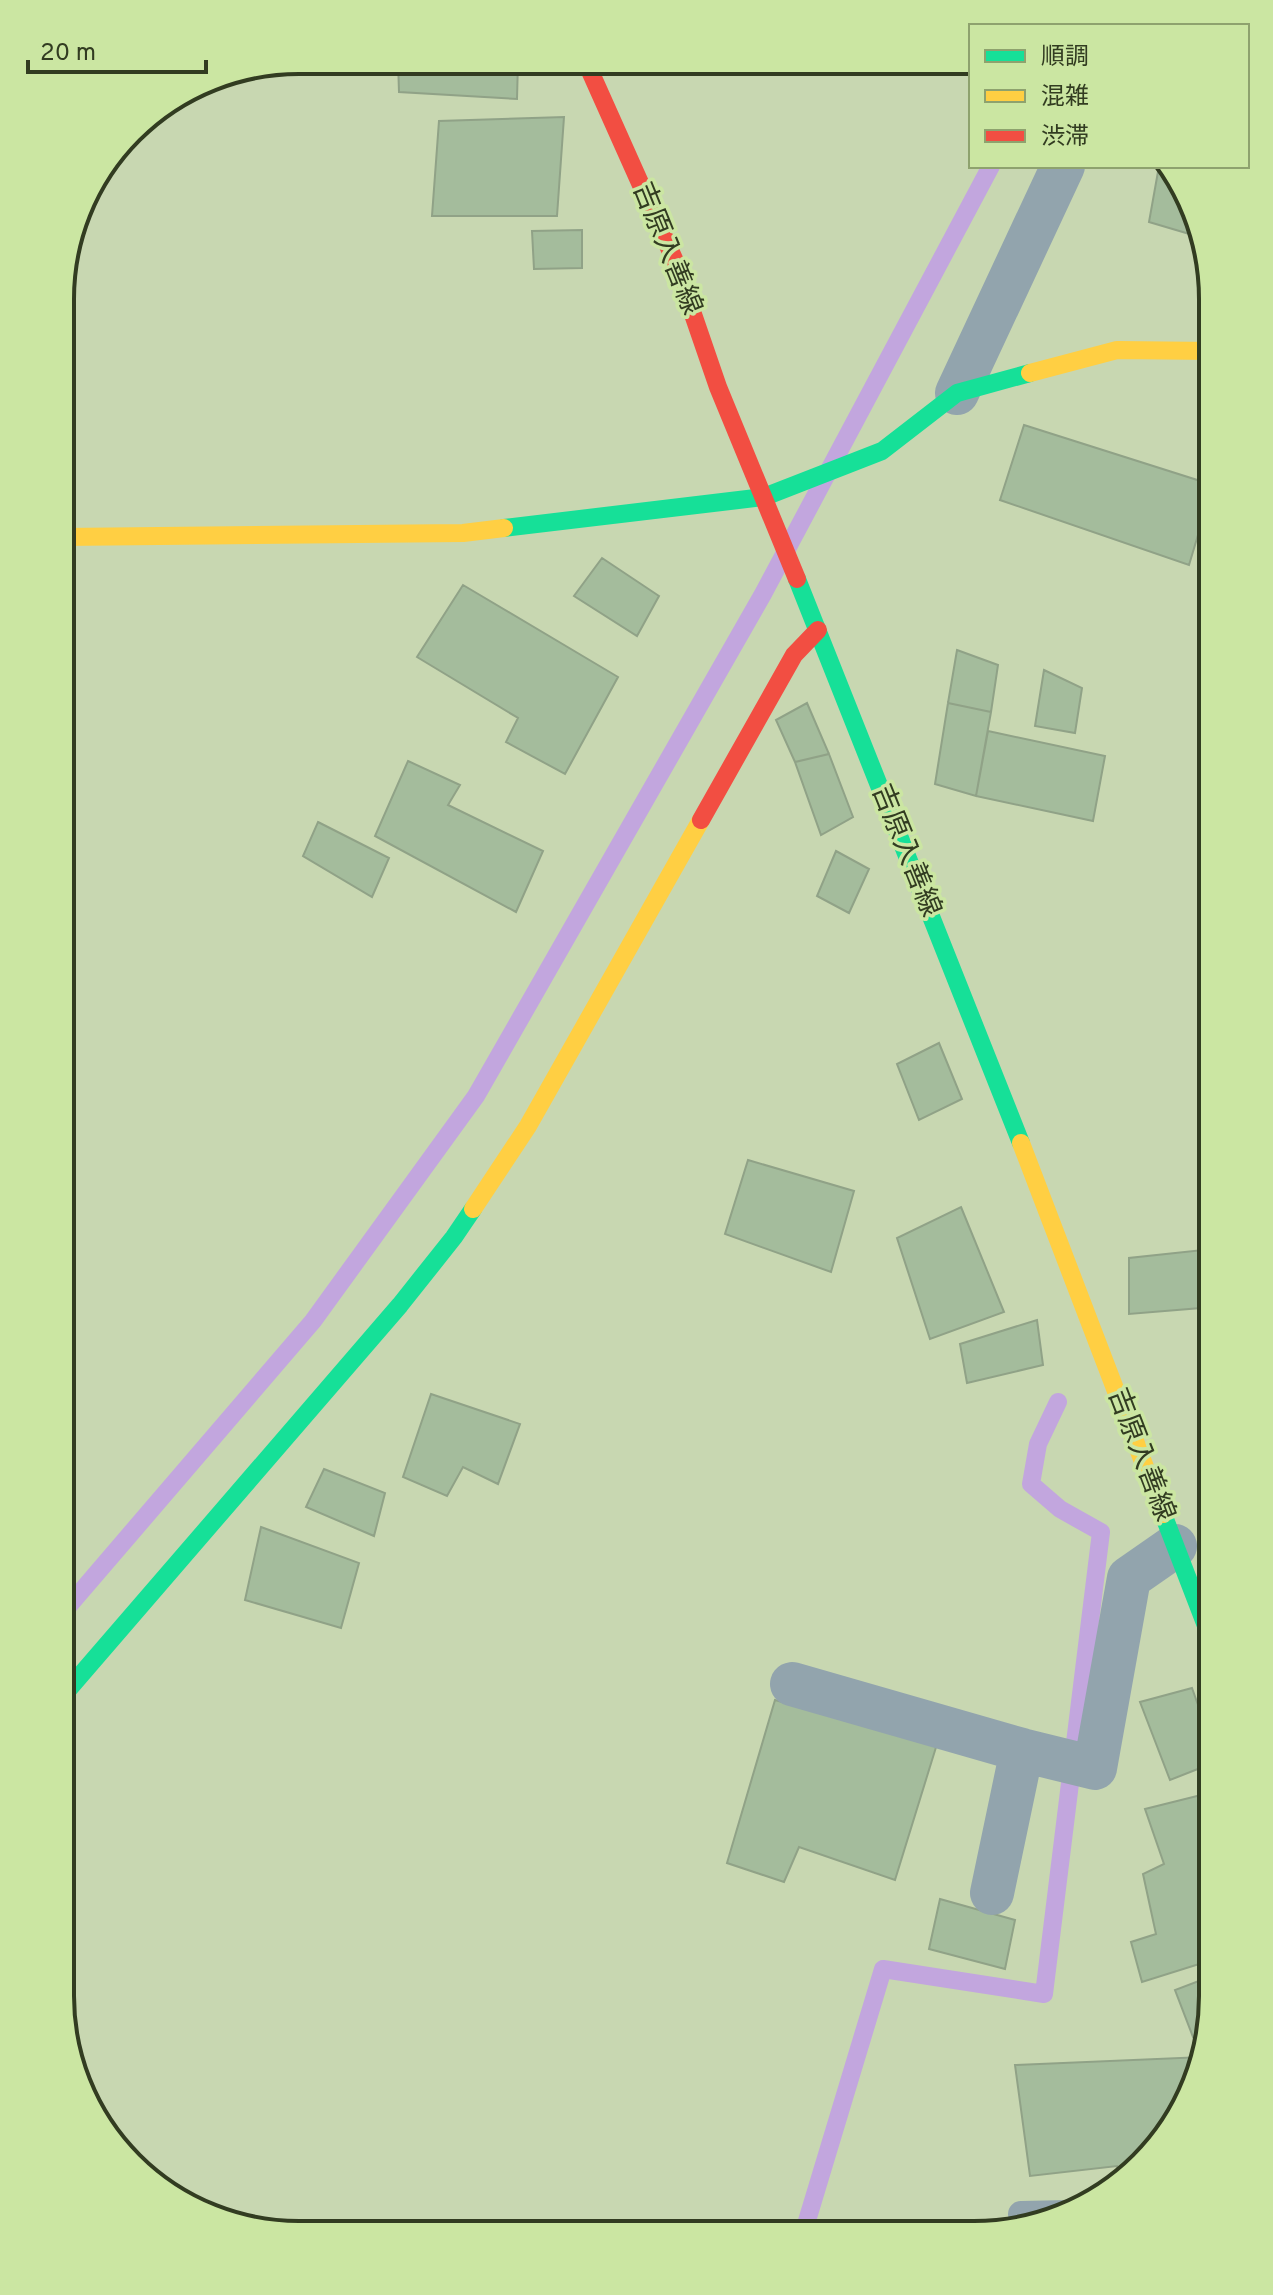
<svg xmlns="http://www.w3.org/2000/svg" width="1273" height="2295" viewBox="0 0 1273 2295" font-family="Overpass,'Noto Sans JP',sans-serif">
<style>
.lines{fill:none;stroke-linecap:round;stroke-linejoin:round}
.stream{stroke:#c2a6de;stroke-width:18}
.building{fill:#a4bc9c;stroke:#90a287;stroke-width:2}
.lane{stroke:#92a4ad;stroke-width:26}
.street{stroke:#92a4ad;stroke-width:44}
.fast{stroke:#16e098;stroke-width:18}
.slow{stroke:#ffcf43;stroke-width:18}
.jam{stroke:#f24e42;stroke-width:18}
.labels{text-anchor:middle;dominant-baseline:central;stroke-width:7;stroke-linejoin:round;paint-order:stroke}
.street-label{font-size:28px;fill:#323c21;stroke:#cbe6a2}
.rim{fill:none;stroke:#323c21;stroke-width:4}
</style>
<rect width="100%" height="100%" fill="#c8d7b1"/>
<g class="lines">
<!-- stream -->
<path class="stream" d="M60 1616 313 1321 476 1096 763 594 991 166
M803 2234 883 1969 1044 1994 1101 1532 1060 1509 1031 1484 1038 1444 1058 1402"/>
</g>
<!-- building -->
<path class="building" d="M398 61H518L517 99 399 92Z
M564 117 557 216H432L439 121Z
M1159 166H1163L1200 222 1203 238 1149 222Z
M582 230V268L534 269 532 231Z
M1024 425 1213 485 1189 565 1000 500Z
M602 558 659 596 637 636 574 596Z
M463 585 618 677 565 774 506 742 518 718 417 657Z
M957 650 998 665 991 712 948 703Z
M1044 670 1082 688 1075 733 1035 726Z
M807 703 829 754 795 762 776 720Z
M948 703 991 712 976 796 935 784Z
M988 731 1105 756 1093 821 976 796Z
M829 754 853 817 821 835 795 762Z
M408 761 460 785 448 805 543 851 516 912 375 836Z
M318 822 389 858 372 897 303 856Z
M836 851 869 869 849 913 817 896Z
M939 1043 962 1099 919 1120 897 1064Z
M748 1160 854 1191 831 1272 725 1234Z
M961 1207 1004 1312 930 1339 897 1238Z
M1212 1249 1213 1307 1129 1314V1258Z
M1037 1320 1043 1365 967 1383 960 1344Z
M431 1394 520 1424 498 1484 463 1467 447 1496 403 1477Z
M324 1469 385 1493 374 1536 306 1507Z
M261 1527 359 1563 341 1628 245 1600Z
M1192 1688 1213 1747V1763L1170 1780 1140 1702Z
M775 1700 937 1744 895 1880 799 1847 784 1882 727 1863Z
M1213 1792 1212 1960 1142 1982 1131 1942 1156 1934 1143 1874 1164 1864 1145 1809Z
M940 1899 1015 1920 1005 1969 929 1949Z
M1212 1976V2012L1208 2033 1193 2037 1175 1990Z
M1203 2057 1200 2073 1164 2141 1121 2184 1117 2166 1030 2176 1015 2065Z"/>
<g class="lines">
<!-- lane -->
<path class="lane" d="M1021 2214 1069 2213"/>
<!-- street -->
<path class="street" d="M957 393 1063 166
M792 1684 1022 1750
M992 1893 1022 1750 1095 1768 1129 1578 1175 1546"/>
<!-- fast -->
<path class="fast" d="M504 528 764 497 882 451 957 393 1030 373
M797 579 1021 1143
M1163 1514 1213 1644
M60 1699 400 1305 454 1237 473 1209"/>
<!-- slow -->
<path class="slow" d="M1030 373 1117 350 1213 351
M62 537 463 533 504 528
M1021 1143 1163 1514
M473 1209 528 1126 701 820"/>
<!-- jam -->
<path class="jam" d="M586 62 674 259 718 387 797 579
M701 820 794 655 818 630"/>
</g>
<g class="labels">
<!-- street labels -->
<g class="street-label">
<text transform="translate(666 249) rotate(68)">吉原入善線</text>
<text transform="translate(905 851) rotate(68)">吉原入善線</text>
<text transform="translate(1140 1455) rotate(69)">吉原入善線</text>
</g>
</g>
<!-- crop -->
<path d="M0 0H1273V2295H0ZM299 74H974A225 225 0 0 1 1199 299V1996A225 225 0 0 1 974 2221H299A225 225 0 0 1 74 1996V299A225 225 0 0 1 299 74Z" fill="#cbe6a2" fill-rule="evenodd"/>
<path class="rim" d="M299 74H974A225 225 0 0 1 1199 299V1996A225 225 0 0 1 974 2221H299A225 225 0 0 1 74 1996V299A225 225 0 0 1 299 74Z"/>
<!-- legend -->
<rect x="969" y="24" width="280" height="144" fill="#cbe6a2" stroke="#8ea26e" stroke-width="2"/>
<rect x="985" y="50" width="40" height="12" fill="#16e098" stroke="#8ea26e" stroke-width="2"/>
<text x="1041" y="64" font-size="24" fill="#323c21">順調</text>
<rect x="985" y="90" width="40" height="12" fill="#ffcf43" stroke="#8ea26e" stroke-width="2"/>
<text x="1041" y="104" font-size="24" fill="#323c21">混雑</text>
<rect x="985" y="130" width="40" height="12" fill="#f24e42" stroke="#8ea26e" stroke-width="2"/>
<text x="1041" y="144" font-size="24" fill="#323c21">渋滞</text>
<!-- scale -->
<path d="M28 60v12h178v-12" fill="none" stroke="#323c21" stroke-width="4"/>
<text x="40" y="60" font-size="24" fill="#323c21" stroke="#cbe6a2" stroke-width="6" paint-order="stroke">20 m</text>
</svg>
